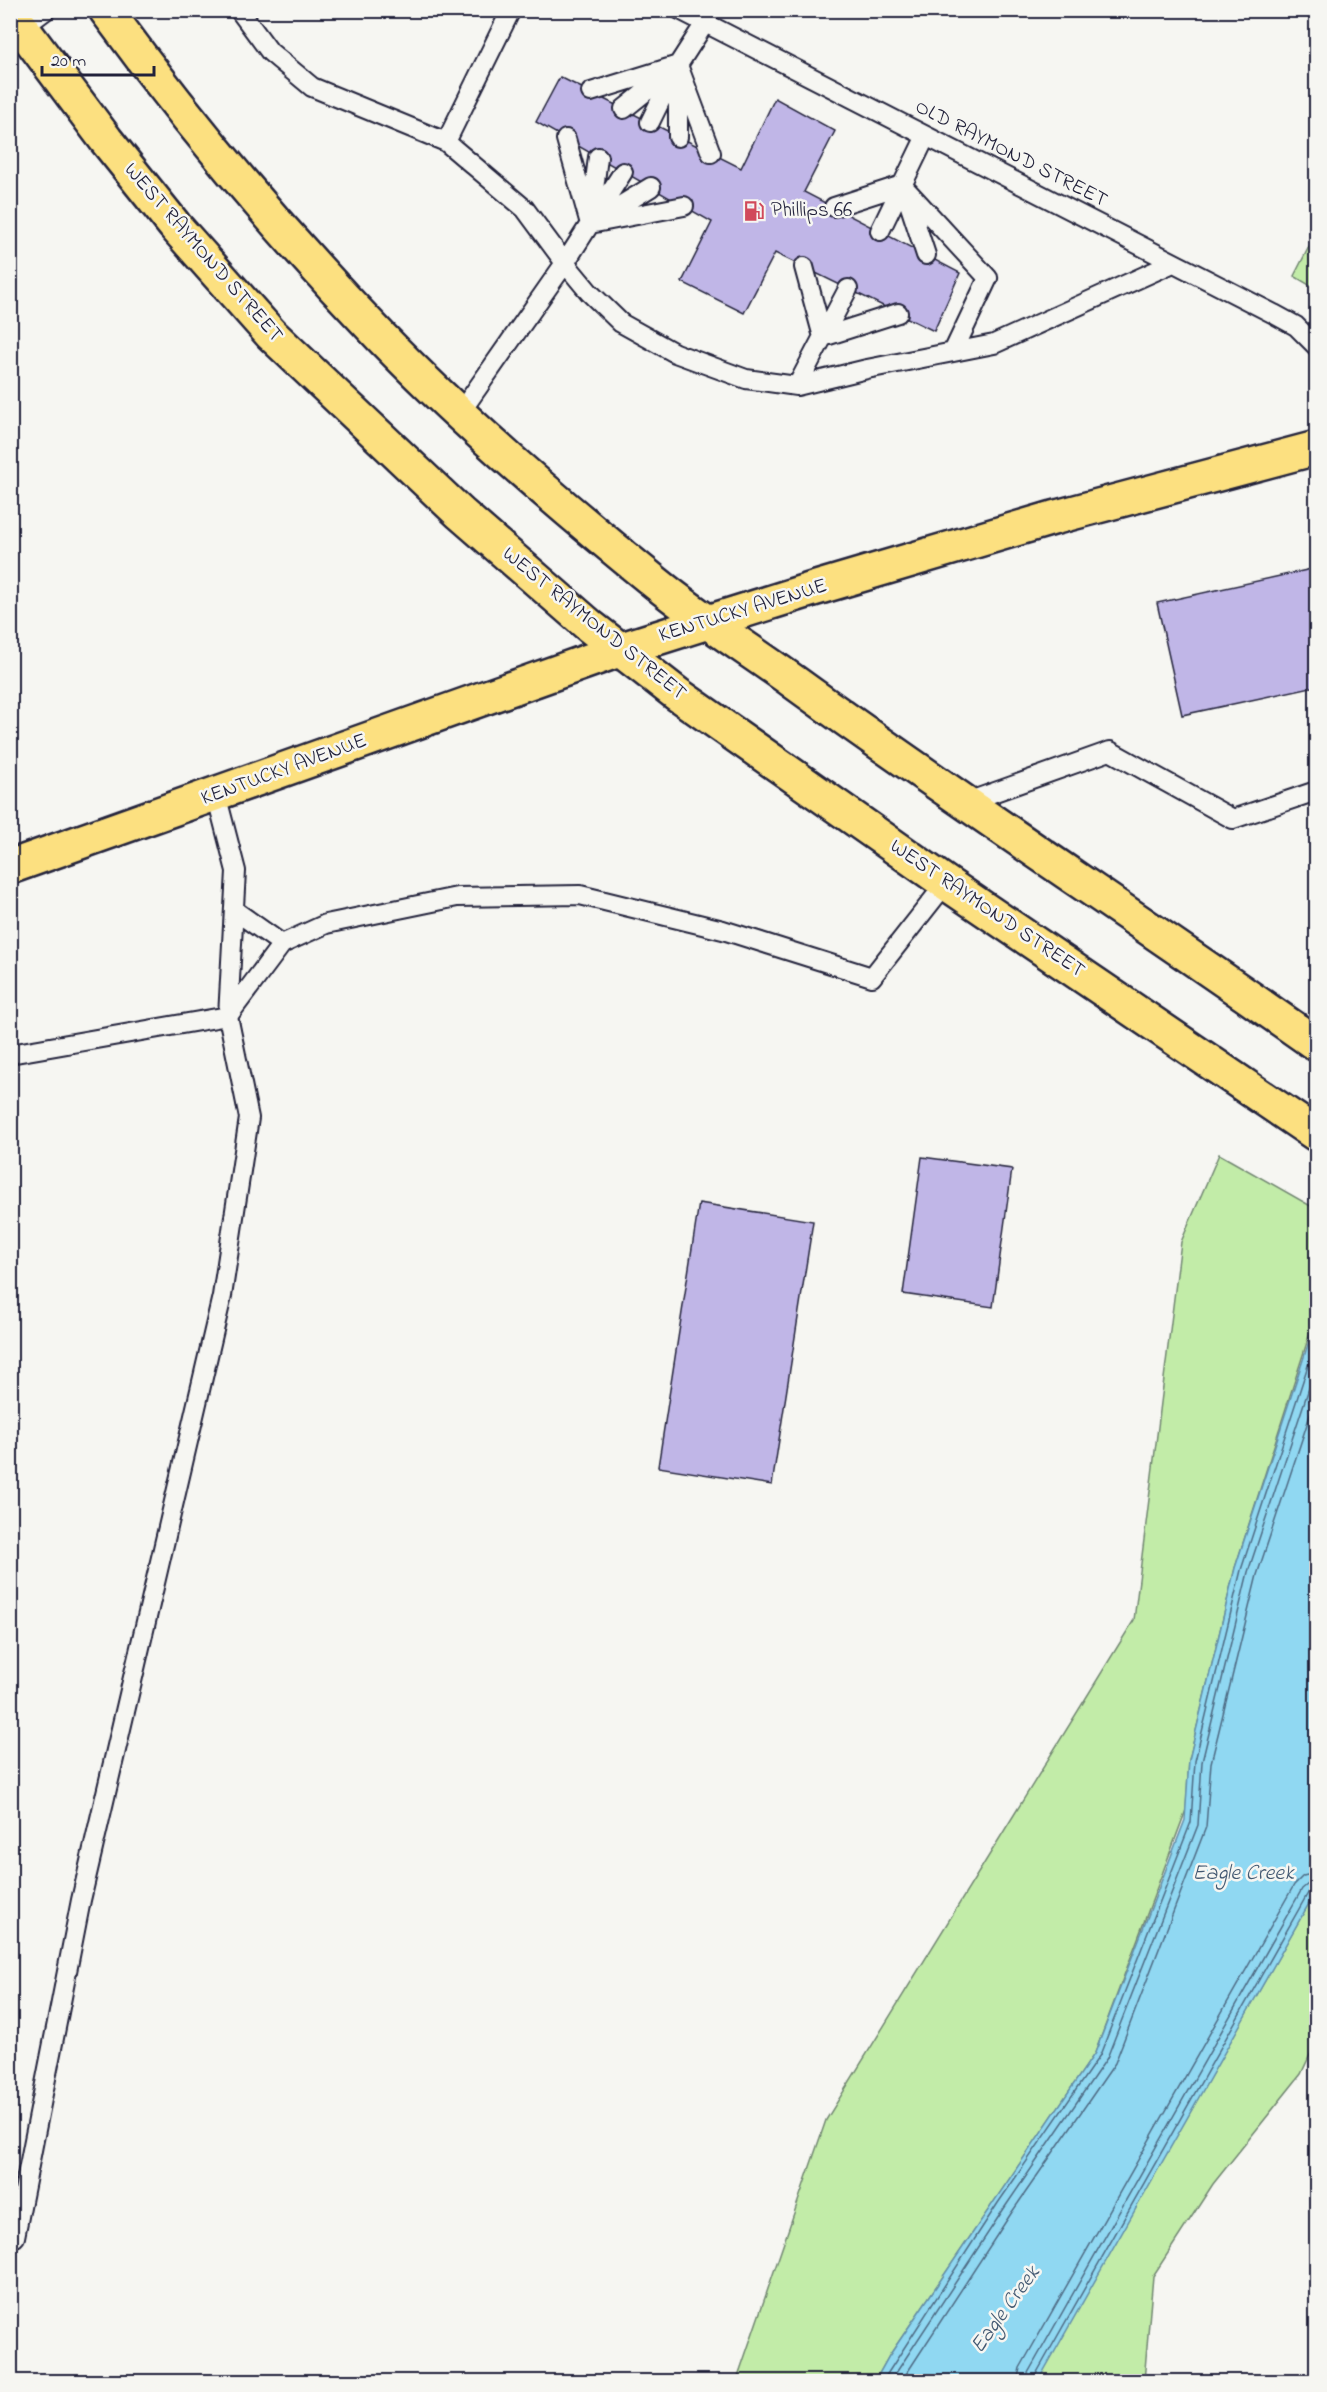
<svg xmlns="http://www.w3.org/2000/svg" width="1327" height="2392" viewBox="0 0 1327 2392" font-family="'Indie Flower',sans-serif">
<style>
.green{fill:#c2eca8;stroke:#728772;stroke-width:1.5}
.water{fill:#90d8f2;stroke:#648fa9;stroke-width:1.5}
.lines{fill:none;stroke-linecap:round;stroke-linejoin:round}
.shore{stroke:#4e6b84;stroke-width:1.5}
.building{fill:#c0b6e7;stroke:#22223b;stroke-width:1.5}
.service-casing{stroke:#22223b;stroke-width:22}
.primary-casing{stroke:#22223b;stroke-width:38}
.service{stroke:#f6f6f2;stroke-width:18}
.primary{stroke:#fce080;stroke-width:33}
.labels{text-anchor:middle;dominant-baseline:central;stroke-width:5;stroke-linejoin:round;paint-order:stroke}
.street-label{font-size:21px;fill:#22223b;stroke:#f6f6f2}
.poi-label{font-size:21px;fill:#22223b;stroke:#f6f6f2;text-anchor:start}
.water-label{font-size:22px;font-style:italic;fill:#435972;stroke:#f6f6f2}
</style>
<rect width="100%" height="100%" fill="#f6f6f2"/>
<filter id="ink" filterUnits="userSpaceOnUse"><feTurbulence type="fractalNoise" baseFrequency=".0167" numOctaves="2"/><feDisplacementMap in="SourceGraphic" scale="12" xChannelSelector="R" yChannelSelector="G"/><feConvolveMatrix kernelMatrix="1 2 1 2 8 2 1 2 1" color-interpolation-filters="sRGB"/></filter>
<g filter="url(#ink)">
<!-- green -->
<path class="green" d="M1316 233V289L1294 276Z
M1219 1154 1316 1209V1314L1235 1568 1189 1760 1186 1810 1095 2053 889 2356 875 2381 736 2382 826 2120 1134 1620 1181 1242Z
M1316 1891V2042L1301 2074 1213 2184 1153 2276 1144 2381 1036 2382Z"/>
<!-- water -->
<path class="water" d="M1316 1320V1891L1038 2381H875L889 2356 1095 2053 1185 1820 1189 1760 1235 1568Z"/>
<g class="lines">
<!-- shore -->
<path class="shore" d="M882 2382 998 2203 1100 2055 1191 1822 1195 1761 1241 1570 1316 1341
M890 2382 1005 2207 1107 2058 1198 1825 1202 1762 1248 1572 1316 1367
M901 2382 1012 2212 1115 2063 1206 1827 1211 1763 1257 1575 1316 1397
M1017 2382 1020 2368 1294 1885 1303 1876 1316 1873
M1026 2382 1028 2373 1302 1889 1308 1884 1316 1882
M1034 2382 1035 2376 1308 1893 1316 1889"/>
</g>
<!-- building -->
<path class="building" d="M560 77 741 168 775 98 835 131 804 192 960 273 934 331 775 253 744 313 682 282 712 222 536 122Z
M1316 568V686L1182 715 1157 603Z
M922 1157 1012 1169 993 1307 903 1294Z
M699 1203 813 1221 772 1485 658 1467Z"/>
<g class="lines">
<!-- service casing -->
<g class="service-casing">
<path id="service" d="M239 10 270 52 312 87 446 142
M680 10 1274 314 1296 326 1316 346
M22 28 46 10
M678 65 711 153
M591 92 678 65
M624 109 670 72
M650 122 678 65 705 23
M678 137V76
M566 139 590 224
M623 172 565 263 589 292 621 323 675 353 746 379 797 386 867 369 994 344 1173 263
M902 185 988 278 953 352
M905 191 926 255
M834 207 902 185
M591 214 598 157
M602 217 651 187
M590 224 684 206
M880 231 926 136
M804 267 823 337 898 313
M797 386 848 289
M460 413 565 263 525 209 446 142 511 10
M967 802 1110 751 1233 819 1316 791
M234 910 282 944 326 924 457 897 580 895 723 930 872 977 946 883
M10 1054 228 1016 236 871 216 794
M15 2237 81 1900 222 1296 249 1118 228 1016 282 944"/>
</g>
<!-- primary casing -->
<g class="primary-casing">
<path id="primary" d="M106 10C190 125 282 234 381 337 465 424 562 507 656 583 700 619 748 649 794 682 965 806 1143 922 1316 1044
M10 12 106 140 175 226 271 334 460 513 591 627 677 694 946 883 1316 1134
M10 867 619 650 813 589 1053 518 1316 448"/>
</g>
<!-- service -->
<use href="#service" class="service"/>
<!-- primary -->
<use href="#primary" class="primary"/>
</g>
</g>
<!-- icons -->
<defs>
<g id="fuel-bare" transform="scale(1.62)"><path d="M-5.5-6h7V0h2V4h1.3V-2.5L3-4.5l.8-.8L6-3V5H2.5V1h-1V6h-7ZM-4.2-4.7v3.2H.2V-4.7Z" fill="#d1495b" stroke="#f6f6f2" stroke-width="2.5" paint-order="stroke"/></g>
</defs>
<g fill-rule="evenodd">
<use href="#fuel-bare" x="754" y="211"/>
</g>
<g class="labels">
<!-- street labels -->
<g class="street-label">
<text transform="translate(1011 154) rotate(27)">OLD RAYMOND STREET</text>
<text transform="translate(203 253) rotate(49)">WEST RAYMOND STREET</text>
<text transform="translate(743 611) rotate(-17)">KENTUCKY AVENUE</text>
<text transform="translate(594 624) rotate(39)">WEST RAYMOND STREET</text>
<text transform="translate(284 770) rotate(-20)">KENTUCKY AVENUE</text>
<text transform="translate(987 909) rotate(34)">WEST RAYMOND STREET</text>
</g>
<!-- poi labels -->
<g class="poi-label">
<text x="771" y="211">Phillips 66</text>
</g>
<!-- water labels -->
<g class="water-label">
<text x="1243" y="1874">Eagle Creek</text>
<text transform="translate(1006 2310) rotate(-54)">Eagle Creek</text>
</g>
</g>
<!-- margin -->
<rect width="1327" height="2392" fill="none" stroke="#f6f6f2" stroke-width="36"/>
<rect x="18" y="18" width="1291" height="2356" fill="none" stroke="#22223b" stroke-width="2" filter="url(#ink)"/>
<!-- scale -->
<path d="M42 66v9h112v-9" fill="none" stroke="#22223b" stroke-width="3"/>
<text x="51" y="66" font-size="18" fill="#22223b" stroke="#f6f6f2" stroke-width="4.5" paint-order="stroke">20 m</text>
</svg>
